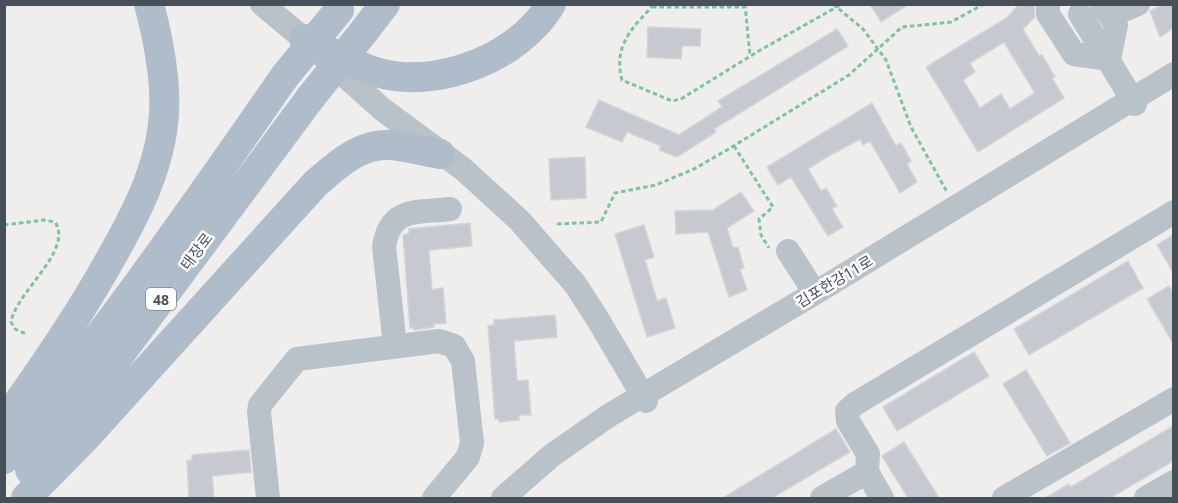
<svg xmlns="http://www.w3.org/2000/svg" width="1178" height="503" viewBox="0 0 1178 503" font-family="'Noto Sans','Noto Sans KR',sans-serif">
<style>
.building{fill:#c7c9d0;stroke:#d2d4d8;stroke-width:1.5;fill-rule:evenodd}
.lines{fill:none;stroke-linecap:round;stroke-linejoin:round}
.path{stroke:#7ac5a0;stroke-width:3;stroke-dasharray:4.5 3;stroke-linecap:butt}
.minor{stroke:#bac2c9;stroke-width:24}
.major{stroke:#afbdca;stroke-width:30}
.major-bridge{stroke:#afbdca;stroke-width:30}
.labels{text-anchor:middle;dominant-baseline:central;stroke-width:5;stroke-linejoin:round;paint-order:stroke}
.shield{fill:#fff;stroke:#7e848b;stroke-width:1.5}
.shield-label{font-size:14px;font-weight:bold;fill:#475059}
.street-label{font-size:15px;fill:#475059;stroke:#fff}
</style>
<rect width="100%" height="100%" fill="#f0eded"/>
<!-- building -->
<path class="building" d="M870 4H909L881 22Z
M1019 4 1034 5 1035 17 1023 29 1039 56 1042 55 1055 77 1052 78 1064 98 978 152 926 67 1008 17ZM1004 42 1035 93 1010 109 1001 94 980 108 963 80 975 72 970 63Z
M1165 4H1173V28L1160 37 1150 11Z
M648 27 701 29 700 46H682L681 59 647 57Z
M837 29 848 46 714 129 716 132 677 157 659 150 661 146 627 132 622 142 586 127 599 100 679 135 722 107 718 101Z
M872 103 896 146 901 143 911 161 907 164 917 182 900 193 870 141 863 145 860 139 825 158 808 169 821 191 826 188 837 206 832 209 843 227 828 236 791 177 778 185 767 167Z
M585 157 586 198 551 200 549 159Z
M741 192 754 211 727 228 733 248 738 247 744 268 740 269 747 290 729 297 708 232 676 234 675 211 713 210Z
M470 223 472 246 429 250 432 290 443 288 446 323 434 324V327L414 330 413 327 410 328 403 235 409 233V229Z
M644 225 654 257 645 260 657 301 666 298 675 328 647 337 615 234Z
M1173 235V272L1157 245Z
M1128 261 1143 288 1029 355 1014 329Z
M1169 286 1173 293V343L1147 299Z
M555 315 557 337 514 341 517 381 528 380 531 415H519V420L499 422V419H495L488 326 494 325V320Z
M974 352 989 376 897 431 883 407Z
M1026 370 1070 443 1047 456 1003 384Z
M1173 426V461L1110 498H1045L1069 484 1071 487Z
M836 429 850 452 772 498H723Z
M904 442 939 498H908L882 456Z
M249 450 251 472 212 476 214 498H189L187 461 192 460V455Z"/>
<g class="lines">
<!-- path -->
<path class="path" d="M653 4C649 11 642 17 637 23 622 41 616 57 622 80L672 101 681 99 757 52 842 4
M745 4 750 56
M833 4 863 29 886 60 911 127 947 192
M652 7H745
M734 146 773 207 759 219 761 235 769 248
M557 224 601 222 615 193 656 185 694 169 727 150 849 75 902 27 951 22 984 4
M4 225 44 220 55 222C74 250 16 292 11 322L15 329 26 334"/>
<!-- minor -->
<path class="minor" d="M262 4 304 39 382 109 463 169 519 220 575 284 597 318 646 401
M1048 4V14L1074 54 1109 59 1116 25 1102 4
M1080 14 1135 104
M1110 16 1138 4
M788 251 815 293
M395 346 384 246C391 206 417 213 450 209
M268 498 259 412 260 405 297 359 439 341 454 346 463 361 472 443 468 457 434 498
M503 498 551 456 608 416 815 293 1174 74
M822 498 867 472
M882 498 867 472 868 454 848 421 847 411 855 404 1174 212
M1004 498 1174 399
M1146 498 1174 482"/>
<!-- major -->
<path class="major" d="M365 30 385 4
M304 39C326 49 354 66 376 72 429 88 497 65 534 26 540 20 546 12 551 4
M4 422C41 371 76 320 107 265 134 218 161 168 164 113 166 77 158 38 149 4
M4 459C104 335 195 206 285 76
M30 470 80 408 311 97
M26 498 86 437 316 183C336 166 360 143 389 145 406 146 424 151 440 154"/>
<!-- major-bridge -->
<path class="major-bridge" d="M285 76 339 10
M311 97 365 30"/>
</g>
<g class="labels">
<!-- shield labels -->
<rect class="shield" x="146" y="288" width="30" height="22" rx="4.5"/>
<g class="shield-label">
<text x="161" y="299">48</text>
</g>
<!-- street labels -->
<g class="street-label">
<text transform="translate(196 251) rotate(-53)">태장로</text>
<text transform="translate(834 281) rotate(-31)">김포한강11로</text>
</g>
</g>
<!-- border -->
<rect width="1178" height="503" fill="none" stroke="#475059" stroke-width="12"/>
</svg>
